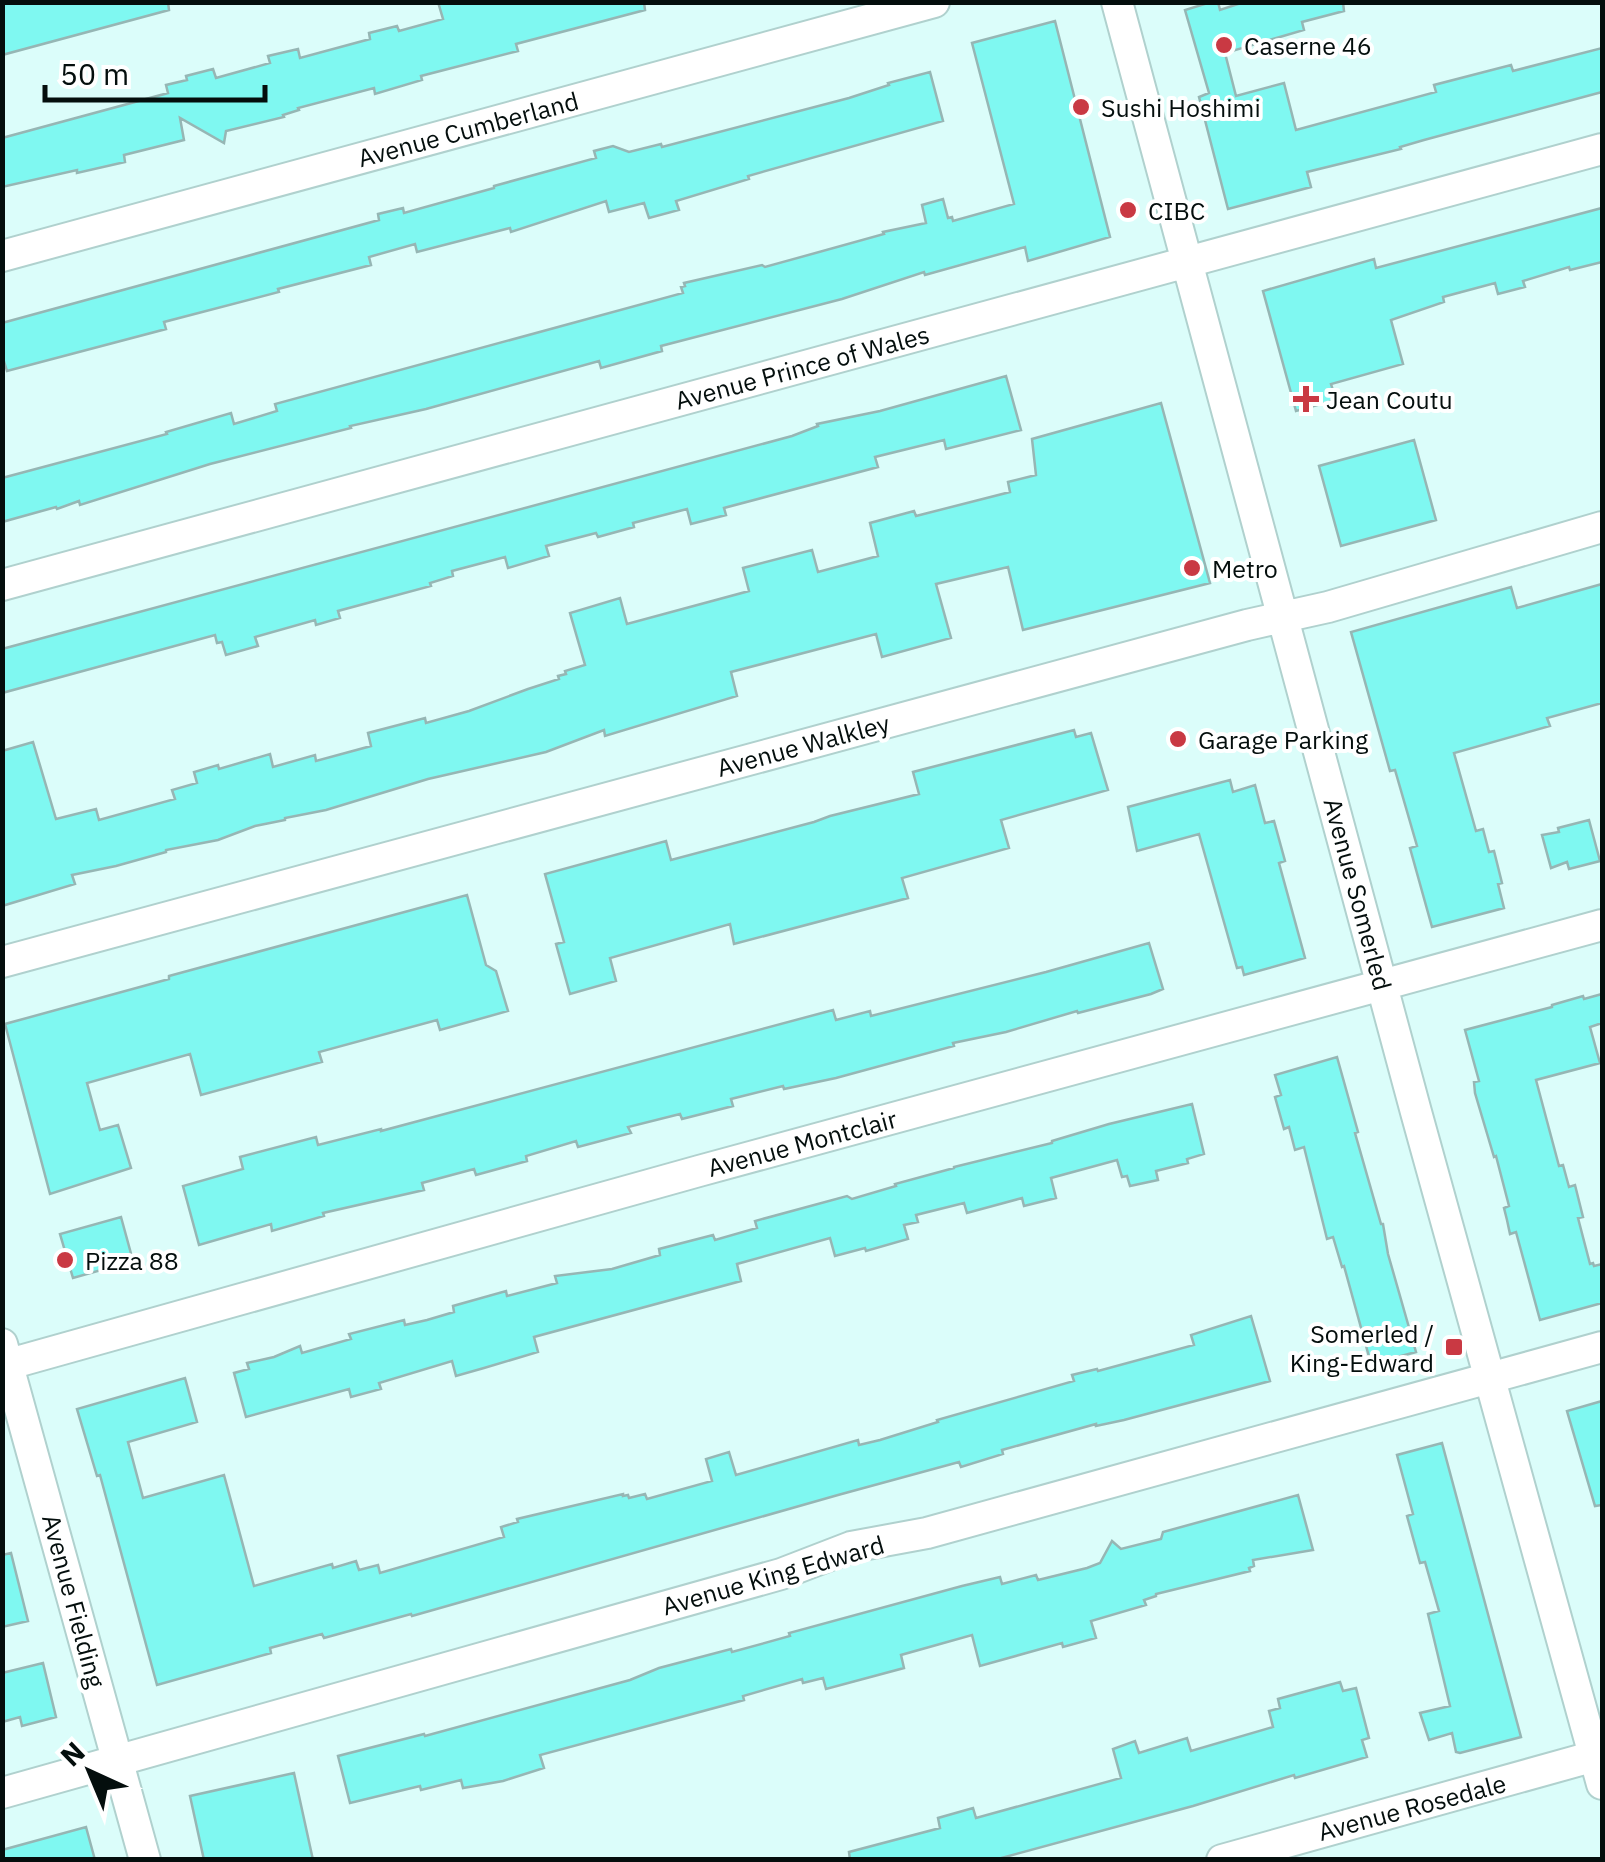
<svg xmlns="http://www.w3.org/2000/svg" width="1605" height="1862" viewBox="0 0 1605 1862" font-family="'IBM Plex Sans',sans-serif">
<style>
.building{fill:#7ff8f1;stroke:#96b6b4;stroke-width:2.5}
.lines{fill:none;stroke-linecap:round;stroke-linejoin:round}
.street-casing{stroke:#b0d1ce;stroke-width:34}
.street{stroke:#fff;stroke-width:30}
.poi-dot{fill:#c93943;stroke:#fff;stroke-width:4}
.labels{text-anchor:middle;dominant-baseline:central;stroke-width:8;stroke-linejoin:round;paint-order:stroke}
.poi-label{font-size:25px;fill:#040e0d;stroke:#fff;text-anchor:start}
.street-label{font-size:25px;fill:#040e0d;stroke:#fff}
</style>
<rect width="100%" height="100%" fill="#dbfdfa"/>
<!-- building -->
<path class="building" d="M2 2H168L169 10 2 55Z
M438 2H644L645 10 516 44 518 51 421 76 422 80 375 94 374 88 298 108 299 110 283 115 284 117 226 131 224 143 180 118 184 140 124 155 125 162 77 173V170L2 187V138L168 93 166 85 187 80 186 76 213 69 216 78 270 63 268 56 298 49 300 58 370 39 369 33 397 26 399 31 443 19Z
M1211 2H1218L1220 10 1244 2H1343L1344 11 1302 22 1304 30 1225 53 1236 96 1284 83 1296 130 1436 92 1434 85 1511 65 1513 71 1602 48V92L1424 140 1400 147 1401 149 1307 172 1311 187 1228 209 1199 97 1209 93 1185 10Z
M1055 21 1110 237 1028 261 1025 247 925 275 924 272 842 299 661 346 662 351 601 368 599 361 426 409 350 426 351 428 210 464 80 505 79 501 57 509 56 507 2 522V478L167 434 166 432 231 413 234 424 277 411 275 404 683 293 681 287 685 286 684 283 762 265 765 267 884 234 883 232 926 223 922 205 943 199 948 218 952 217 953 221 1014 204 972 43Z
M930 72 943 121 748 176 749 179 676 201 679 210 649 218 644 203 609 212 606 201 511 232 510 228 506 229 417 252 415 244 369 257 371 265 278 289 279 292 164 322 166 329 7 371 2 355V323L379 220 378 214 403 208 404 213 494 188V186L596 158 594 151 613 146 629 152 661 144 662 147 849 98 889 85 888 83Z
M1602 208V262L1570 270 1569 267 1523 281 1525 287 1498 294 1495 283 1443 297 1444 302 1391 320 1403 364 1331 384 1336 400 1296 411 1263 291 1374 259 1376 268Z
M1006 376 1021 430 946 449 944 440 875 457 878 467 724 508 726 515 691 524 687 509 633 523 634 527 598 537 596 533 546 546 549 556 508 568 505 557 452 571 453 576 430 583 431 586 338 611 340 618 316 625 315 620 255 637 258 646 226 655 222 642 217 643 215 635 2 693V649L792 436 818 426 817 424 880 411Z
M1161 403 1210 583 1023 630 1008 567 936 584 951 638 882 657 876 634 731 672 737 696 605 736 604 730 546 752 428 779 326 810 285 818V820L255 826 218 840 166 850V852L116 866 72 875 75 884 2 906V751L33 742 56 819 96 809 99 820 175 799 172 790 197 783 194 772 218 765 219 769 270 754 273 767 315 755 316 761 371 746 368 733 425 718 426 723 469 711 528 689 559 679 558 676 566 674 565 671 585 665 570 613 620 598 627 624 749 591 743 568 812 550 818 572 878 556 870 523 914 511 916 516 1010 492 1008 482 1036 475 1032 439Z
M1414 440 1436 520 1341 546 1319 466Z
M1602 584V703L1547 718 1550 726 1454 753 1476 831 1483 829 1489 852 1494 851 1502 883 1498 884 1504 908 1432 927 1410 848 1417 846 1395 770 1390 771 1351 632 1511 587 1517 608Z
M1074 730 1076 737 1091 733 1108 790 1001 820 1009 848 902 878 908 898 734 944 730 924 610 958 616 981 570 994 556 944 564 942 545 874 666 841 671 860 814 822 830 816 919 794 913 772Z
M1230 780 1233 792 1255 785 1265 823 1274 821 1285 861 1279 863 1305 958 1244 975 1242 967 1237 968 1199 834 1137 851 1128 807Z
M1589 820 1600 861 1569 869 1567 862 1551 868 1542 835 1559 832 1558 828Z
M467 895 486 965 496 971 508 1011 440 1030 437 1020 319 1052 322 1062 201 1095 190 1054 87 1083 100 1130 118 1125 131 1168 50 1194 5 1024 169 979V976Z
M1149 943 1163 989 1151 994 1078 1013 1077 1011 1006 1032 953 1043 954 1046 836 1078 784 1089 783 1086 731 1099 733 1106 682 1119 680 1114 628 1127 631 1133 578 1147 576 1141 526 1156 527 1161 476 1175 474 1169 422 1183 424 1190 323 1213 324 1216 272 1231 271 1224 199 1245 183 1186 243 1169 240 1157 316 1137 318 1145 381 1129V1131L833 1010 836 1020 870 1011 871 1016 1046 972Z
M1602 994V1023L1590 1027 1600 1063 1536 1080 1559 1166 1563 1165 1569 1187 1575 1185 1583 1217 1578 1218 1590 1264 1593 1263 1594 1266 1602 1264V1303L1540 1320 1516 1232 1510 1234 1507 1220 1504 1208 1509 1206 1496 1156 1494 1157 1475 1093 1474 1082 1479 1081 1465 1030 1552 1007V1005L1583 996 1584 999Z
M1337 1057 1358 1132 1355 1133 1381 1224H1383L1388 1254 1416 1352 1371 1364 1344 1266 1342 1267 1333 1237 1327 1239 1304 1147 1295 1150 1289 1127 1284 1129 1275 1097 1281 1095 1275 1075Z
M1192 1104 1204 1154 1187 1159 1188 1163 1156 1171 1158 1180 1130 1186 1127 1176 1122 1177 1117 1160 1051 1178 1056 1198 1024 1206 1022 1198 967 1213 964 1203 916 1215 918 1222 904 1225 908 1239 866 1251 865 1248 835 1256 830 1238 737 1264 741 1281 534 1337 538 1352 484 1368 456 1376 452 1361 379 1383 381 1389 351 1397 349 1389 246 1417 234 1373 249 1369 247 1363 274 1357 300 1346 302 1353 351 1339 349 1334 404 1320 405 1325 427 1320 454 1312 453 1306 506 1291 507 1296 557 1283 555 1276 612 1269 660 1255 659 1249 713 1235 715 1240 757 1228 755 1221 847 1196 852 1199 896 1186 895 1184 954 1168V1167L1052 1143V1141L1109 1124Z
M121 1217 133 1261 73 1278 60 1234Z
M1251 1316 1270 1381 1124 1420 1096 1426V1424L1002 1450 1003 1454 961 1467 959 1462 838 1495 412 1616 411 1614 324 1638 322 1634 270 1648 271 1653 157 1685 100 1475 97 1476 77 1409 185 1378 197 1422 128 1442 143 1498 224 1475 254 1586 332 1564 333 1568 356 1561 359 1570 378 1565 380 1573 504 1537 501 1527 518 1522 517 1519 623 1494V1496L628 1495 629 1498 645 1494 647 1499 712 1481 706 1459 729 1452 736 1475 858 1440 859 1445 880 1440 938 1422 937 1420 1074 1381 1072 1375 1097 1369 1098 1371 1194 1345 1191 1335Z
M1602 1401V1505L1595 1506 1567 1411Z
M1442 1443 1521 1737 1460 1753 1456 1752 1452 1733 1429 1740 1420 1713 1450 1706 1428 1614 1439 1611 1425 1562 1420 1563 1407 1516 1413 1514 1397 1455Z
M1298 1495 1313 1550 1253 1560 1254 1566 1249 1568 1250 1571 1156 1594V1596L1144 1600 1146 1605 1091 1621 1096 1638 1063 1647 1062 1643 980 1666 972 1635 901 1655 904 1668 826 1689 823 1678 803 1683 802 1679 743 1696 744 1700 540 1755 544 1768 503 1781 463 1788 461 1780 421 1790 420 1786 350 1803 338 1756 424 1734 425 1736 630 1680 659 1668 731 1649 732 1652 790 1636 789 1633 962 1586 1000 1577 1002 1584 1036 1575 1038 1580 1087 1568 1100 1563 1112 1541 1121 1549 1161 1539 1163 1532Z
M11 1553 28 1621 2 1627V1555Z
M43 1663 56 1717 22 1726 20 1717 2 1722V1673Z
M1340 1682 1343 1691 1356 1688 1369 1738 1362 1740 1367 1757 1295 1778 1294 1775 1193 1806 994 1860H850L849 1852 940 1828 938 1818 973 1808 976 1818 1121 1778 1113 1749 1135 1741 1139 1753 1187 1738 1191 1751 1273 1727 1269 1711 1280 1708 1278 1699Z
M294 1773 313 1860H204L190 1796Z
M86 1827 95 1860H2V1850Z"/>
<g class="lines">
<!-- street casing -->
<g class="street-casing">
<path id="street" d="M1117 2 1416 1112 1602 1784
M2 256 934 2
M2 585 1602 149
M2 962 1247 625 1328 607 1602 527
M2 1344 145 1860
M2 1366 699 1171 1602 925
M2 1793 781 1574 851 1547 927 1533 1602 1347
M1222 1860 1602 1754"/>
</g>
<!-- street -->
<use href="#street" class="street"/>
</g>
<!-- markers -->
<g class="poi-dot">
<circle cx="1224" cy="45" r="10"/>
<circle cx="1081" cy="107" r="10"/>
<circle cx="1128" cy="210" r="10"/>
<path d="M1301 384h10v10h10v10h-10v10h-10v-10h-10v-10h10z"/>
<circle cx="1192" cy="568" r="10"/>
<circle cx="1178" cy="739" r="10"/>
<circle cx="65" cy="1260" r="10"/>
<rect x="1444" y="1337" width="20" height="20" rx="5"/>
</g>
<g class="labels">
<!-- poi labels -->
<g class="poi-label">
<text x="1244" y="45">Caserne 46</text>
<text x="1101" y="107">Sushi Hoshimi</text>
<text x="1148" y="210">CIBC</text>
<text x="1326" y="399">Jean Coutu</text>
<text x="1212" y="568">Metro</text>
<text x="1198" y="739">Garage Parking</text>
<text x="85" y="1260">Pizza 88</text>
<text x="1434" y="1333" text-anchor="end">Somerled /<tspan x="1434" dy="29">King-Edward</tspan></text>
</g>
<!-- street labels -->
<g class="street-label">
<text transform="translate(468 129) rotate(-15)">Avenue Cumberland</text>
<text transform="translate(802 367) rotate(-15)">Avenue Prince of Wales</text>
<text transform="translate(803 745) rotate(-15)">Avenue Walkley</text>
<text transform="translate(1358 894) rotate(75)">Avenue Somerled</text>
<text transform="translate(802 1143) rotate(-15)">Avenue Montclair</text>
<text transform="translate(773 1575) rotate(-16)">Avenue King Edward</text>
<text transform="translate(74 1601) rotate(75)">Avenue Fielding</text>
<text transform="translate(1412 1807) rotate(-15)">Avenue Rosedale</text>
</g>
</g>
<!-- border -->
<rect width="1605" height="1862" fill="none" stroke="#040e0d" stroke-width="10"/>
<!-- north arrow -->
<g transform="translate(90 1772) rotate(316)" stroke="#ffffff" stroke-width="8" paint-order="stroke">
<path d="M0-8L18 38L0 25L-18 38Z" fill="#040e0d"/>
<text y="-15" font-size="28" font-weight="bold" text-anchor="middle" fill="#040e0d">N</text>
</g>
<!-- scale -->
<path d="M45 85v15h220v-15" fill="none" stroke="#040e0d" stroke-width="5"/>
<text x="60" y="85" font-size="30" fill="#040e0d" stroke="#ffffff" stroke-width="8" paint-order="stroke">50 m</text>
</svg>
